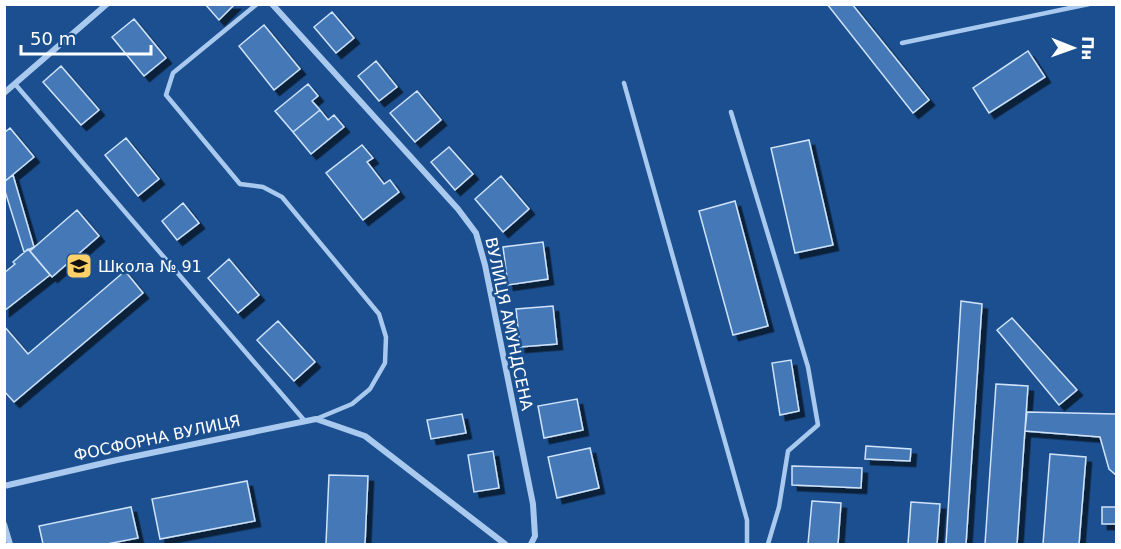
<svg xmlns="http://www.w3.org/2000/svg" width="1121" height="549" viewBox="0 0 1121 549" font-family="'DejaVu Sans',sans-serif">
<style>
.building{fill:#4478b7;stroke:#cfe3fa;stroke-width:1.5;filter:url(#shadow)}
.lines{fill:none;stroke-linecap:round;stroke-linejoin:round}
.lane{stroke:#a9c9ee;stroke-width:4.5}
.street{stroke:#a9c9ee;stroke-width:6}
.labels{text-anchor:middle;dominant-baseline:central;stroke-width:5;stroke-linejoin:round;paint-order:stroke}
.poi-label{font-size:16px;fill:#fff;stroke:#1b4f8f;text-anchor:start}
.street-label{font-size:16px;fill:#fff;stroke:#1b4f8f}
</style>
<defs>
<filter id="shadow"><feDropShadow dx="5.5" dy="5.5" stdDeviation="0" flood-color="#0009"/></filter>
</defs>
<rect width="100%" height="100%" fill="#1b4f8f"/>
<!-- building -->
<path class="building" d="M205 4H235L219 20Z
M827 4H852L929 100 913 113Z
M332 12 354 38 336 53 314 27Z
M134 19 166 58 144 76 112 37Z
M264 25 300 69 274 90 239 46Z
M1028 51 1045 77 989 113 973 88Z
M376 61 397 87 379 101 358 76Z
M61 66 99 110 81 125 43 82Z
M308 84 318 96 312 101 320 110 293 132 275 111Z
M417 91 441 120 415 142 390 113Z
M320 110 328 120 334 115 344 127 311 154 293 132Z
M10 128 34 157 4 182V133Z
M126 138 159 179 138 196 105 155Z
M809 140 833 245 795 253 771 148Z
M362 145 373 158 367 162 384 184 390 180 399 192 363 220 326 173Z
M449 147 473 174 455 190 431 162Z
M13 175 34 247 24 252 4 188V182Z
M501 176 529 209 503 232 475 199Z
M735 201 768 326 733 335 699 211Z
M183 203 199 223 177 240 162 221Z
M77 210 99 236 52 277 30 251Z
M543 242 548 279 508 285 503 247Z
M28 249 50 275 4 311V273L15 264 13 262Z
M229 259 259 295 238 313 208 278Z
M125 271 143 293 14 402 4 391V326L28 354Z
M961 301 982 304 966 544H946Z
M553 306 557 344 520 347 516 309Z
M1012 318 1077 390 1059 405 997 330Z
M278 321 315 362 294 381 257 340Z
M791 360 799 411 780 415 772 363Z
M996 384 1028 386 1017 544H985Z
M577 399 583 430 544 438 538 406Z
M1027 412 1116 414V475L1109 469 1100 437 1025 431Z
M462 414 466 433 431 439 427 420Z
M866 446 911 449 910 461 865 459Z
M590 448 599 488 557 498 548 457Z
M493 451 499 488 474 492 468 455Z
M1050 454 1086 457 1079 544H1043Z
M792 466 862 468 861 488 792 485Z
M329 475 368 476 365 544H326Z
M247 481 255 521 160 539 152 499Z
M812 501 841 503 838 544H808Z
M911 502 940 504 937 544H908Z
M131 507 138 538 107 544H43L39 526Z
M1102 507H1116V524H1102Z"/>
<g class="lines">
<!-- lane -->
<path class="lane" d="M257 4 173 73 166 95 240 184 263 187 282 197 379 314 386 337 385 363 370 389 352 404 316 419
M902 43 1089 4
M624 83 747 520V544
M15 84 304 420
M731 112 808 367 818 425 788 451 779 507 768 544"/>
<!-- street -->
<path class="street" d="M272 4 458 209 476 233 485 265 533 504 535 536 531 544
M4 93 107 4
M4 486 117 460 316 419 365 436 505 544
M4 524 10 544"/>
</g>
<!-- icons -->
<defs>
<g id="school-square" transform="scale(1.35)"><rect x="-9" y="-9" width="18" height="18" rx="4" fill="#ffd166" stroke="#1b4f8f"/><path d="M0-5L7-2L0 1L-7-2ZM-4 1L0 2.5L4 1V4Q0 6-4 4Z" fill="#111"/></g>
</defs>
<g fill-rule="evenodd">
<use href="#school-square" x="79" y="266"/>
</g>
<g class="labels">
<!-- poi labels -->
<g class="poi-label">
<text x="98" y="266">Школа № 91</text>
</g>
<!-- street labels -->
<g class="street-label">
<text transform="translate(509 324) rotate(78)">ВУЛИЦЯ АМУНДСЕНА</text>
<text transform="translate(157 438) rotate(-12)">ФОСФОРНА ВУЛИЦЯ</text>
</g>
</g>
<!-- border -->
<rect width="1121" height="549" fill="none" stroke="#ffffff" stroke-width="12"/>
<!-- north arrow -->
<g transform="translate(1073 48) rotate(91)" stroke="#1b4f8f" stroke-width="4.5" paint-order="stroke">
<path d="M0-4.5L10 22L0 15L-10 22Z" fill="#ffffff"/>
<text y="-9" font-size="16" font-weight="bold" text-anchor="middle" fill="#ffffff">Пн</text>
</g>
<!-- scale -->
<path d="M21 45v9h130v-9" fill="none" stroke="#ffffff" stroke-width="3"/>
<text x="30" y="45" font-size="18" fill="#ffffff" stroke="#1b4f8f" stroke-width="4.5" paint-order="stroke">50 m</text>
</svg>
